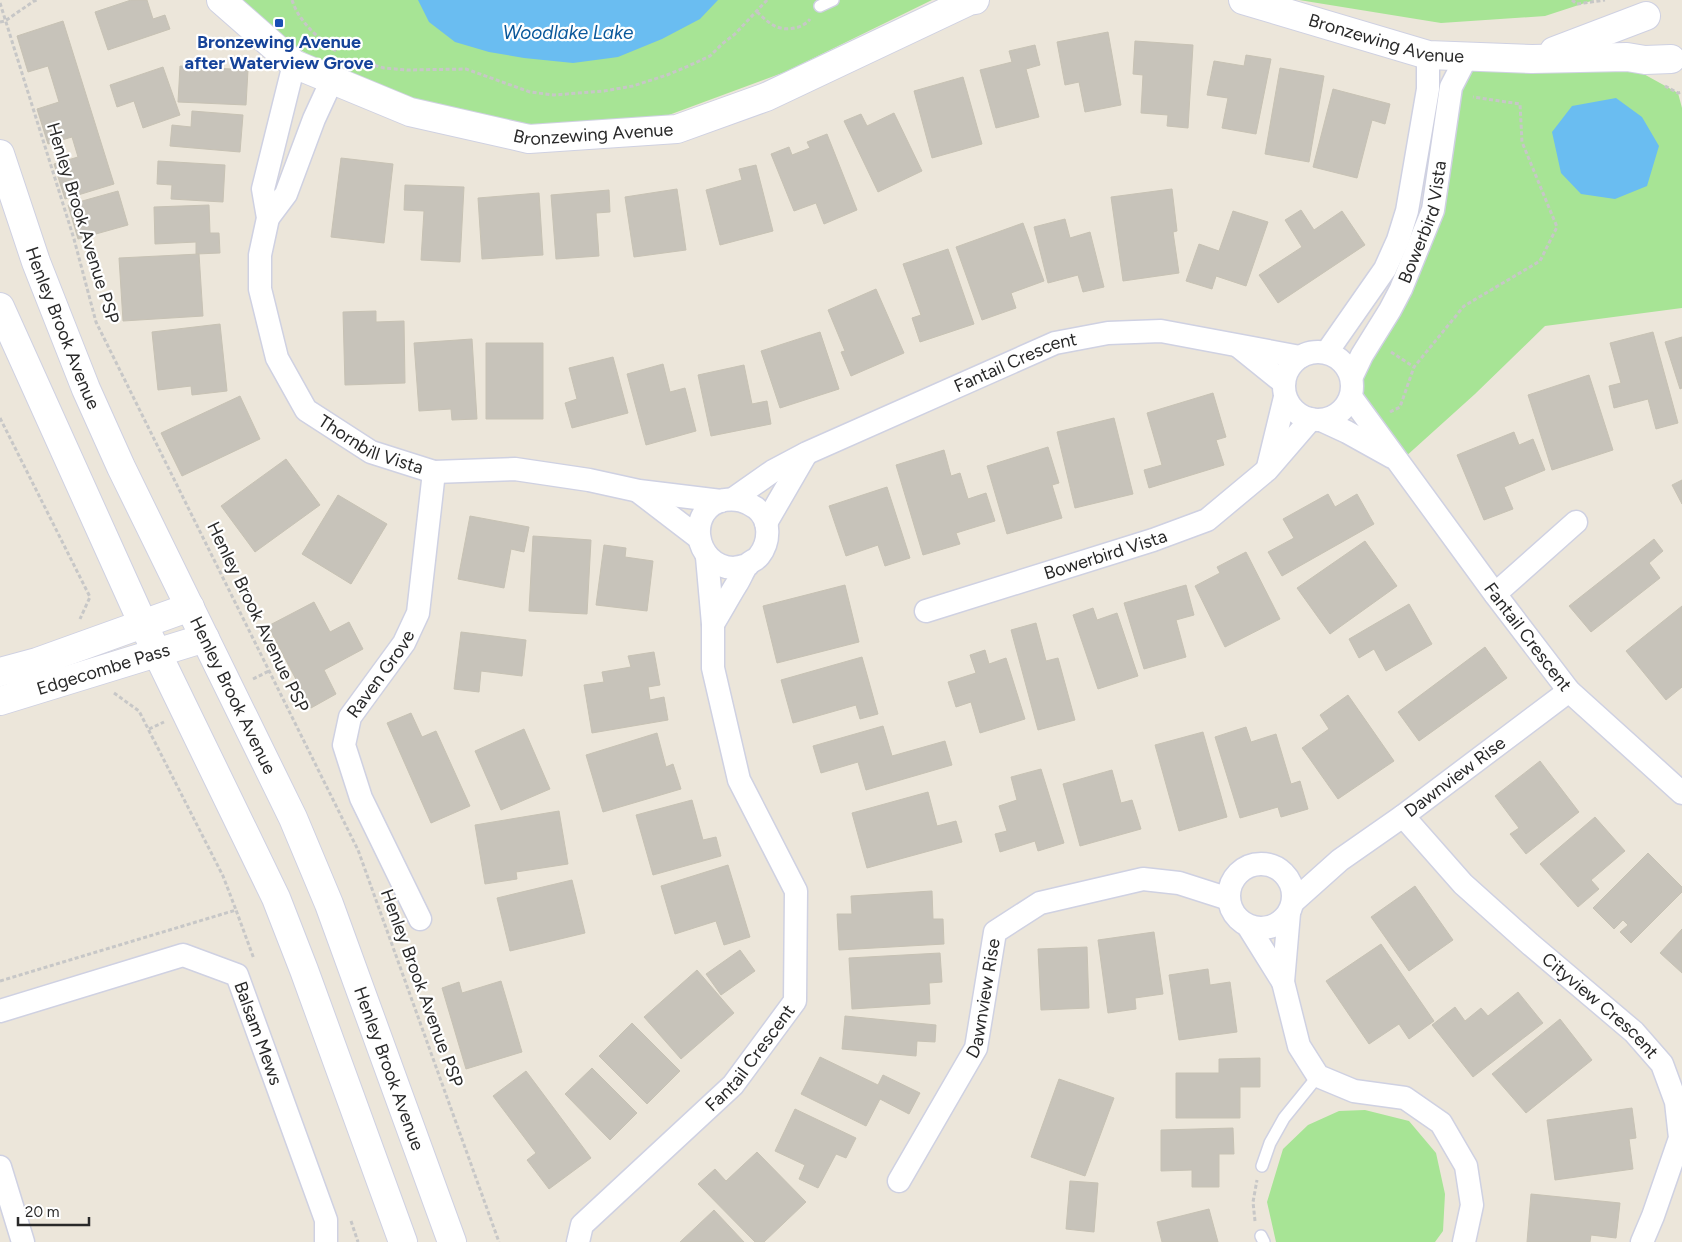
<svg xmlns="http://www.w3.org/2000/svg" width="1682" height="1242" viewBox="0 0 1682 1242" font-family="Figtree,sans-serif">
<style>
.green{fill:#a7e495}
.water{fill:#6abdf1}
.building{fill:#c7c3ba;stroke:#c7c2b4}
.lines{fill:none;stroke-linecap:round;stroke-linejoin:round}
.service-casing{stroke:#cfd1e2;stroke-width:14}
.minor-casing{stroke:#cfd1e2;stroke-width:25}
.tertiary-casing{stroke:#cfd1e2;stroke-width:30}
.secondary-casing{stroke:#cfd1e2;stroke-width:30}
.path{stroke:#c7c7c7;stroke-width:3;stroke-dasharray:4 2.5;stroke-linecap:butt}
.service{stroke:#fff;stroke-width:11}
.minor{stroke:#fff;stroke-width:22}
.tertiary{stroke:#fff;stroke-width:28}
.secondary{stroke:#fff;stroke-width:28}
.transit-dot{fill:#1a4fb4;stroke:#fff;stroke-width:2}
.labels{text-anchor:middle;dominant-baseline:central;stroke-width:4.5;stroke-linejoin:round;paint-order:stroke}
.street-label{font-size:18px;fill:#292929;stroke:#fff}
.transit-label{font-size:18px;font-weight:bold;fill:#164399;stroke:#fff}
.water-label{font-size:19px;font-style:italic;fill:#0b599b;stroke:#fff}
</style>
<rect width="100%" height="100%" fill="#ece6da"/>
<!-- green -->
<path class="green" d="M236 0H932L785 72 658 119 539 130 381 96 271 33Z
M1299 0H1594L1545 16 1441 23Z
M1631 67 1678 93 1682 108V308L1545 326 1475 394 1404 458 1370 413 1361 385 1364 358 1402 295 1462 70Z
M1365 1110 1409 1121 1436 1153 1445 1194 1443 1231 1435 1242H1276L1267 1202 1283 1149 1308 1125 1339 1111Z"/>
<!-- water -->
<path class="water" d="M418 0H718L700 19 662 39 618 57 573 63 524 58 489 52 455 42 429 22Z
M1616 98 1642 117 1659 146 1647 186 1615 199 1581 194 1561 173 1552 132 1572 106Z"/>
<!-- building -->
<path class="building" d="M131 0H147L153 19 165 15 170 29 108 50 95 12Z
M63 21 114 184 65 199 54 164 78 157 72 137 48 144 37 109 59 102 48 66 28 72 17 36Z
M1108 32 1121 105 1085 112 1079 82 1065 85 1057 42Z
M1135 41 1193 45 1188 128 1167 126 1168 115 1141 113 1143 75 1133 74Z
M1035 45 1040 65 1026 69 1039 117 996 128 980 70 1012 62 1009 51Z
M1246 55 1271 59 1256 134 1222 128 1228 98 1207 95 1214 61 1244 66Z
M180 66 248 70 246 105 178 102Z
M163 67 180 115 143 128 134 101 117 107 110 85Z
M1280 68 1324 76 1309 162 1265 154Z
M963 77 982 144 932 158 914 91Z
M1333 89 1390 104 1385 124 1372 120 1357 178 1313 167Z
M192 111 243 115 240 152 170 146 172 125 191 127Z
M894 113 922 171 878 192 844 121 861 114 867 126Z
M827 134 857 210 824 224 816 203 794 211 771 154 789 147 792 155 810 148 807 142Z
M341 158 393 164 384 243 331 237Z
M158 161 225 165 223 202 171 199 172 185 157 184Z
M756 165 773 231 720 245 706 190 742 180 739 169Z
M405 185 464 187 460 262 421 260 424 211 404 210Z
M677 189 686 250 634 257 625 197Z
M1172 189 1177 231 1173 232 1179 273 1123 281 1111 197Z
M609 190 610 212 596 213 599 256 556 259 551 195Z
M118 191 128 225 78 239 68 205Z
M539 193 543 255 482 259 478 198Z
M209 205 210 233H219L220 253 196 254V242L155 244 154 207Z
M1301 210 1314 230 1342 211 1365 245 1278 303 1259 275 1302 247 1285 220Z
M1233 211 1268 222 1246 286 1216 276 1212 289 1186 281 1199 244 1219 251Z
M1065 219 1070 238 1090 232 1104 287 1083 292 1078 275 1048 283 1034 227Z
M1023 223 1044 281 1011 293 1016 308 982 320 956 247Z
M948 249 974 324 920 342 912 318 921 315 903 264Z
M199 254 203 316 123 321 119 258Z
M876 289 904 353 851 376 841 352 845 351 828 310Z
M376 311V322L404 321 405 383 345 385 343 312Z
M220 324 227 391 192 395 191 386 158 390 152 332Z
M820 332 839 389 780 408 761 351Z
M1653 332 1678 423 1656 429 1648 399 1614 408 1609 386 1621 383 1610 343Z
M1682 337V388L1680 389 1665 342Z
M472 339 477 419 452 420 451 409 419 411 414 343Z
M486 343H543V419H486Z
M613 357 628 413 572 428 565 403 577 399 569 368Z
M663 364 670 392 685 388 696 431 646 445 627 374Z
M744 365 752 404 767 401 771 424 711 436 698 375Z
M1589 375 1613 450 1552 470 1528 395Z
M1213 393 1226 437 1216 440 1224 465 1149 488 1144 470 1162 465 1147 413Z
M240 396 260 439 182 476 161 433Z
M1114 418 1133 494 1075 508 1057 432Z
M1514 432 1519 445 1533 439 1545 470 1504 487 1513 509 1484 520 1457 455Z
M1048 447 1059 483 1052 485 1062 518 1007 534 987 466Z
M944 450 951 476 960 473 968 499 986 493 995 521 956 533 960 544 923 555 896 465Z
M286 459 320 505 255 552 221 506Z
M1682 480V504L1672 485Z
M887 487 910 558 885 566 878 545 846 556 829 506Z
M1328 494 1335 507 1357 494 1374 524 1282 576 1268 552 1294 538 1283 519Z
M338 495 387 524 351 584 302 554Z
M470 516 529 527 524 552 511 549 504 588 458 579Z
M533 536 591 540 587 614 529 611Z
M1654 539 1663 551 1649 563 1660 578 1591 632 1569 606Z
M1365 541 1397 586 1330 634 1297 588Z
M604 545 626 548 625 557 653 561 647 611 596 605Z
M1246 552 1280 619 1225 647 1195 586 1220 573 1217 567Z
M845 585 859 642 777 663 763 606Z
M1186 585 1194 615 1176 620 1186 657 1144 669 1124 603Z
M314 602 330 632 349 622 363 649 324 670 336 694 311 708 268 626Z
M1409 604 1432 644 1386 671 1374 649 1359 658 1349 639Z
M1682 606V687L1666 700 1626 651Z
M1093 608 1097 620 1117 613 1138 676 1098 689 1073 615Z
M1036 623 1046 661 1058 658 1075 720 1038 730 1011 630Z
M461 632 526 640 522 676 481 671 479 692 454 689Z
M1485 647 1507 678 1419 741 1398 712Z
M985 650 989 664 1006 658 1025 719 980 733 971 702 956 707 948 682 976 673 970 655Z
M654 652 660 685 648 687 650 700 664 697 668 720 592 733 584 685 604 682 602 672 631 667 628 656Z
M862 657 878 714 860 719 856 705 793 723 781 680Z
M1348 695 1394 761 1338 799 1302 748 1329 729 1320 715Z
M411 713 422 737 436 731 470 806 431 823 387 723Z
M883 726 892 756 945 741 952 765 866 790 858 762 821 773 813 746Z
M1246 727 1251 742 1276 734 1291 784 1300 781 1308 809 1281 817 1278 807 1240 818 1215 737Z
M524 729 550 789 501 810 475 751Z
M1203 732 1227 817 1179 831 1155 745Z
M657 733 666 767 673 764 681 789 603 812 586 755Z
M1540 761 1579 812 1526 854 1510 834 1519 828 1495 796Z
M1041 769 1064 843 1038 851 1035 841 1000 852 995 834 1007 831 999 806 1017 800 1011 777Z
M1112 770 1121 803 1132 800 1141 829 1080 846 1063 784Z
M928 792 937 826 956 821 962 842 867 868 852 813Z
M692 800 703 840 716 837 721 856 653 875 636 815Z
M559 811 568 864 516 872 517 879 485 884 475 825Z
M1595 817 1625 851 1591 880 1599 889 1578 907 1540 864Z
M1648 853 1682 887V892L1631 943 1620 932 1628 925 1623 920 1614 929 1593 908Z
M728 865 750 937 724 945 716 921 675 934 661 886Z
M572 880 585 933 510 951 497 898Z
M1415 886 1453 940 1409 971 1371 917Z
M932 891 933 919H943L944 944 839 950 837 914H852L851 896Z
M1682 929V973L1660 953Z
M1154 932 1163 994 1135 998 1136 1009 1108 1013 1098 940Z
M1381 944 1434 1021 1409 1039 1399 1024 1369 1044 1326 981Z
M1087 947 1089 1008 1041 1010 1038 949Z
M740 950 755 971 721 995 706 974Z
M940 953 942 982 929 983 930 1004 852 1009 849 958Z
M1208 969 1210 985 1230 982 1237 1032 1179 1040 1169 975Z
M697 970 734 1013 681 1059 644 1017Z
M501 981 522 1052 466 1069 442 988 459 982 462 993Z
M1518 992 1543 1023 1473 1077 1432 1025 1455 1007 1465 1021 1481 1008 1488 1016Z
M845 1016 936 1025 935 1042 917 1041 916 1056 842 1049Z
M1560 1019 1592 1060 1526 1113 1492 1074Z
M632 1023 680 1071 647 1104 599 1056Z
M820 1057 878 1085 883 1075 920 1093 909 1114 880 1099 866 1126 801 1094Z
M1260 1058V1087H1240V1118H1176V1073H1219V1059Z
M592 1068 637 1113 610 1140 565 1094Z
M526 1071 591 1158 549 1189 527 1160 536 1153 493 1096Z
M1059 1079 1114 1098 1085 1176 1031 1157Z
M1632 1108 1636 1138 1629 1139 1633 1169 1555 1180 1547 1120Z
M795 1109 856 1138 846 1158 836 1154 818 1188 799 1179 805 1165 775 1151Z
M1233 1128 1234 1154H1219V1187H1192V1170L1161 1171V1130Z
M757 1152 806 1202 764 1242H755L698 1184 715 1169 726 1181Z
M1070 1181 1098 1183 1094 1232 1066 1229Z
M1531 1194 1620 1203 1616 1238 1591 1235 1590 1242H1527Z
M1209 1209 1218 1242H1162L1157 1222Z
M714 1210 744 1242H680Z"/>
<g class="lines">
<!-- service casing -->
<g class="service-casing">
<path id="service" d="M820 6 833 0
M1262 1166 1270 1143 1284 1118 1318 1076
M1261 1236 1264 1242"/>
</g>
<!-- minor casing -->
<g class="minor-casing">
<g id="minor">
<path id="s1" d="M294 64 263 189 268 218 260 255V289L277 358 306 410 371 452 434 472 515 469 589 480 639 491 721 501"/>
<path d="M268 218 286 194 314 119 332 80"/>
<path d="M1238 346 1284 383"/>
<circle cx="1318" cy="386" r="34"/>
<path d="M1327 352 1385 269 1398 240 1407 211 1428 89V55"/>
<path id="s2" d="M1352 376 1362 355 1390 310 1401 289 1433 210 1451 87 1467 56"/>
<path id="s3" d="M1351 397 1495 594 1569 691 1682 793"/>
<path d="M1321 420 1347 432 1392 457"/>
<path d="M1268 467 1285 397"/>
<path d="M639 492 699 538"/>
<path id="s4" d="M733 499 773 471 807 453 1055 343 1108 333 1161 331 1300 357"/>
<path d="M766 523 806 454"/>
<path d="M1495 594 1576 522"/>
<path id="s5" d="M926 611 1153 540 1207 520 1267 470 1311 419"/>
<path d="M713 624C721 611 728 598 736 585 740 579 743 571 747 565 751 561 756 560 759 556 770 542 771 520 756 508 746 501 737 498 724 500 686 508 693 566 733 568 737 568 743 566 748 565"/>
<path id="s6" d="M1403 816 1463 884 1530 944 1634 1032 1662 1064 1676 1102 1680 1138 1653 1216 1642 1242"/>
<circle cx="1261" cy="896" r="32"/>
<path id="s7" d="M1293 902 1340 860 1403 816 1569 691"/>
<path d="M1289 913 1283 982 1299 1046 1318 1076 1354 1091 1405 1098 1441 1123 1466 1166 1472 1205 1464 1242"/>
<path id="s8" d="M420 919 361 798 344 745 350 717 404 643 418 613 434 472"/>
<path d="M1248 926 1283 982"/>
<path id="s9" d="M0 1011 183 955 237 975 326 1220V1242"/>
<path d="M0 1167 23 1242"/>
<path id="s10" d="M899 1181 976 1048 995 932 1040 903 1143 879 1179 883 1229 899"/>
<path id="s11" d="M578 1242 582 1225 733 1085 795 1001 796 891 739 780 713 668V624L707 557"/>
</g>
</g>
<!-- tertiary casing -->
<g class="tertiary-casing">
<g id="tertiary">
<path id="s12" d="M221 0 294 64 410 112 529 139 677 129 766 97 969 1 975 0"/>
<path id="s13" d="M1243 0 1428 55 1532 59 1627 57 1645 60 1671 59"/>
<path d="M1554 51 1646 16"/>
<path d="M0 672 37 662 190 607"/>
<path id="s14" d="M0 701 205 638"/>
</g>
</g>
<!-- secondary casing -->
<g class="secondary-casing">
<g id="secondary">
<path id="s15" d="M0 154 36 262 86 389 121 467 293 818 329 904 452 1242"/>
<path d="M0 307 143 624 276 898 304 970 403 1242"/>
</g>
</g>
<!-- path -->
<path class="path" d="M292 0C299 22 318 38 336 51
M1572 0 1577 4 1605 0
M0 3 74 239 96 322 358 850 499 1242
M757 12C762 16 767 22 773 25 784 32 803 29 810 19
M0 22 5 21 34 1 38 0
M362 62 384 68 407 70 466 69 530 92 554 95 604 91 633 86 667 75 684 68 710 56 722 44 735 34 767 0
M1665 86 1678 93 1682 92
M1391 352 1414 367
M1390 412 1400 407 1414 367 1464 306 1540 261 1557 227 1522 142 1520 104 1473 97
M0 418 90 597 80 619
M253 679 269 671
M114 693 139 711 223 876 236 910
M149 729 164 722
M0 981 236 910 254 959
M351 1221 358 1242
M1255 1221 1253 1202 1257 1180"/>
<!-- service -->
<use href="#service" class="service"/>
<!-- minor -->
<use href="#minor" class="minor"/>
<!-- tertiary -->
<use href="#tertiary" class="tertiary"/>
<!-- secondary -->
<use href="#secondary" class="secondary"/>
</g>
<!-- markers -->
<rect class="transit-dot" x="274" y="18" width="10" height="10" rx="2.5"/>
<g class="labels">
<!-- street labels -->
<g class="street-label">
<text stroke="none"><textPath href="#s13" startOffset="149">Bronzewing Avenue</textPath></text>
<text stroke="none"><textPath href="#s12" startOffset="409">Bronzewing Avenue</textPath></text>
<text stroke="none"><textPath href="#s2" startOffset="171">Bowerbird Vista</textPath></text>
<text transform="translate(83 223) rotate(73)">Henley Brook Avenue PSP</text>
<text stroke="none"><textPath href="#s15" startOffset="185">Henley Brook Avenue</textPath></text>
<text stroke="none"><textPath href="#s4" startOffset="315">Fantail Crescent</textPath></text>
<text stroke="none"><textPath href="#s1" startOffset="435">Thornbill Vista</textPath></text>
<text stroke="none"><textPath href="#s5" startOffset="188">Bowerbird Vista</textPath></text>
<text transform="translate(258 617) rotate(64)">Henley Brook Avenue PSP</text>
<text stroke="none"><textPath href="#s3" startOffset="298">Fantail Crescent</textPath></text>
<text stroke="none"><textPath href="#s14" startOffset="108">Edgecombe Pass</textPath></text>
<text stroke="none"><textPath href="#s8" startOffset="272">Raven Grove</textPath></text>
<text stroke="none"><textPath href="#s15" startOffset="590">Henley Brook Avenue</textPath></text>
<text stroke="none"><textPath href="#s7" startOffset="205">Dawnview Rise</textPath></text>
<text transform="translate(422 988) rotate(70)">Henley Brook Avenue PSP</text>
<text stroke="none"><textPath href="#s10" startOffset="204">Dawnview Rise</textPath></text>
<text stroke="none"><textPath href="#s6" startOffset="274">Cityview Crescent</textPath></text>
<text stroke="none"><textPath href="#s9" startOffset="311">Balsam Mews</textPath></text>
<text stroke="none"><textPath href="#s11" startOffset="255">Fantail Crescent</textPath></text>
<text stroke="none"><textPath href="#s15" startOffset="995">Henley Brook Avenue</textPath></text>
</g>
<!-- transit labels -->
<g class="transit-label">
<text x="279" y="42">Bronzewing Avenue<tspan x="279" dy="21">after Waterview Grove</tspan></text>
</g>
<!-- water labels -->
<g class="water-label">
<text x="568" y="32">Woodlake Lake</text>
</g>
</g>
<!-- scale -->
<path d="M18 1217v8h71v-8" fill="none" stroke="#292929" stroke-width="2.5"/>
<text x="25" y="1217" font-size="15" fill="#292929" stroke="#ffffff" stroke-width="4" paint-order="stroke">20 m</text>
</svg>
